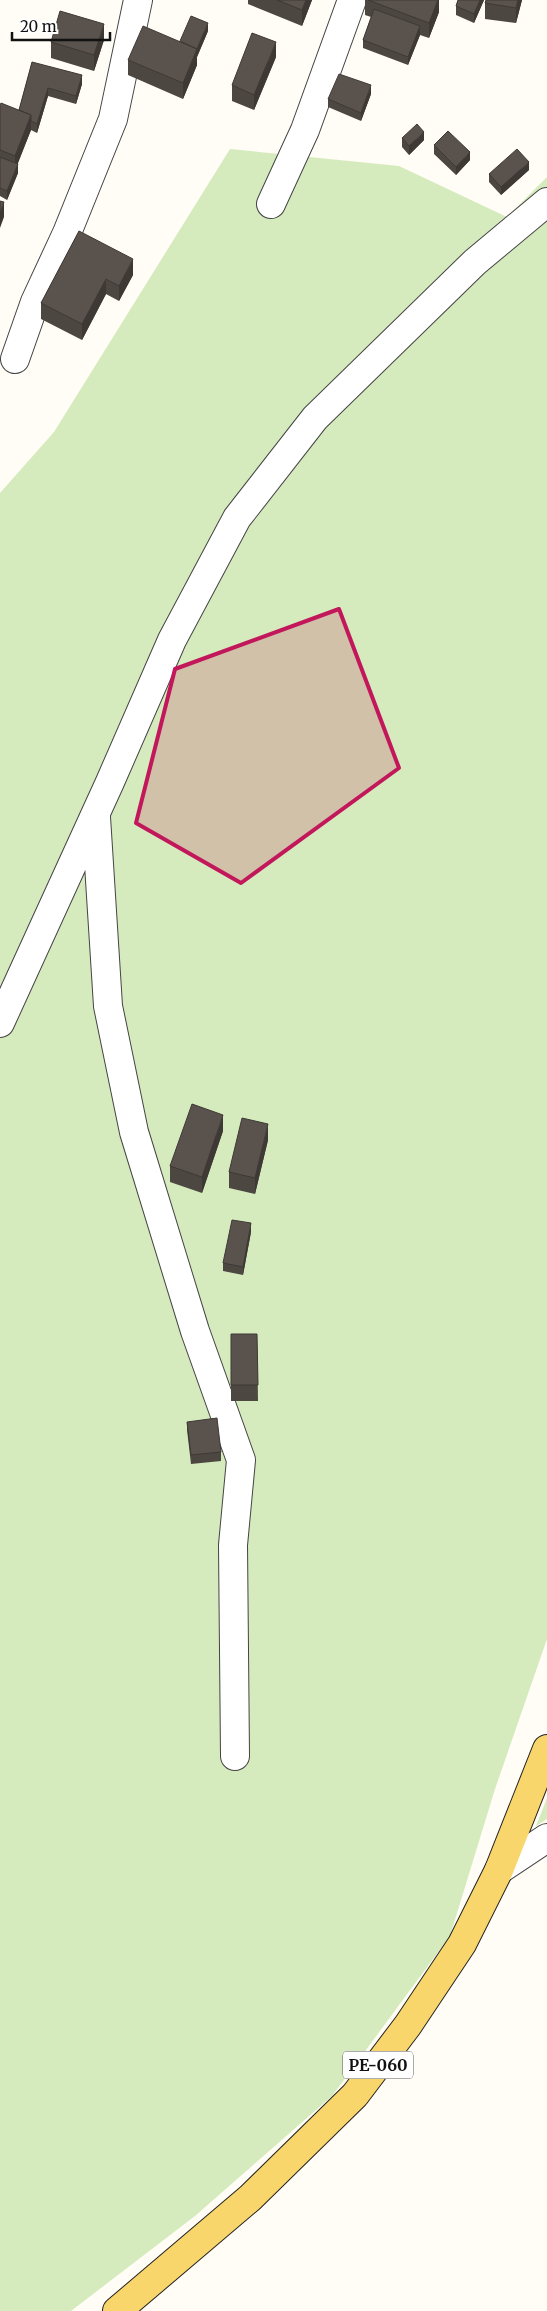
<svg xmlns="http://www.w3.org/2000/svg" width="547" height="2311" viewBox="0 0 547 2311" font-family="Merriweather,serif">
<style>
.green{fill:#d5ebbd}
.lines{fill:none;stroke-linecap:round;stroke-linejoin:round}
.street-casing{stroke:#444;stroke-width:30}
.primary-casing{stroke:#222;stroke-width:30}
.street{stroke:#fff;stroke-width:28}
.primary{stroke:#f9d66b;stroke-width:28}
.wall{fill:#4d4742}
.shaded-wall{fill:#3f3936}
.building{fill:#5a524d;stroke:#3f3936}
.marked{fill:#c2185b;fill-opacity:0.2;stroke:#c2185b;stroke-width:4;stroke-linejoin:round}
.labels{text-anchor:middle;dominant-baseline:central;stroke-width:5;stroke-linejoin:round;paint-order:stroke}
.shield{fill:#fff;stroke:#585858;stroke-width:1}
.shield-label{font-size:16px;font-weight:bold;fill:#111}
</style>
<rect width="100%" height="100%" fill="#fffdf5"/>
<!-- green -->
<path class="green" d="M230 149 399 166 507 217 547 177V1639L495 1789 450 1936 332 2096 195 2216 71 2311H0V493L54 432Z
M547 1798V1819L536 1826Z"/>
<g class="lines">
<!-- street casing -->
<g class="street-casing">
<path id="street" d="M271 204 305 130 352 0
M15 359 35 302 67 233 113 119 138 0
M96 817 108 1006 134 1132 195 1331 241 1460 233 1545 235 1756
M0 1023 110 782 172 640 237 518 315 418 475 262 547 202
M499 1870 547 1838"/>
</g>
<!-- primary casing -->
<g class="primary-casing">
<path id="primary" d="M117 2311 250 2198 355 2095 408 2025 462 1944 499 1870 547 1749"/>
</g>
<!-- street -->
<use href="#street" class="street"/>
<!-- primary -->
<use href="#primary" class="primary"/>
</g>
<!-- wall -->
<path class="wall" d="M248 0H312L302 26 248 4Z
M365 0H439V12L429 38 420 35 408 65 363 48V40L371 17 365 15Z
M458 0H484L474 23 456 15V6Z
M486 0H522L516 23 485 19V3Z
M208 31 197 57V65L183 99 128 75V60L180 42Z
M104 40 94 71 51 58V42Z
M276 57 254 110 232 101V85Z
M32 62 82 84 76 104 48 96 37 133 31 130 17 164 18 173 7 200 0 196V105L19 110Z
M371 94 361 121 328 107V99Z
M402 138 424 140 409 155 402 147Z
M434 145 470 160 456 175 434 154Z
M529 170 501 195 489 182V174Z
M79 231 133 275 119 301 106 294 82 340 41 319V303Z
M223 1131 202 1193 170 1182V1166Z
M268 1140 255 1194 229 1188V1172Z
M251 1232 243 1275 223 1271V1263Z
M231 1334H257L258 1401H231Z
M187 1422 221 1452V1461L191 1464 187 1430Z"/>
<!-- shaded-wall -->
<path class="shaded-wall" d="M306 0H312L302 26V10Z
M438 0H439V12L429 38V23Z
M480 0H484L474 23V14Z
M518 0H522L516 23V8Z
M208 23V31L197 57V49Z
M104 24V40L94 71V55Z
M420 26V35L408 65V57Z
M276 42V57L254 110V95Z
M197 49V65L183 99V83Z
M82 75V84L76 104V96Z
M371 85V94L361 121V113Z
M48 88V96L37 133V124Z
M31 115V130L15 171V156Z
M424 132V140L409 155V146Z
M470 152V160L456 175V167Z
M529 162V170L501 195V187Z
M18 164V173L7 200V191Z
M4 202V217L0 228V213Z
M133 259V275L119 301V286Z
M106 279V294L82 340V324Z
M223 1115V1131L202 1193V1177Z
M268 1124V1140L255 1194V1178Z
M251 1223V1232L243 1275V1267Z"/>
<!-- building -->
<path class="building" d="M277 0H306L302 10Z
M368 0H438L429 23Z
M458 0H480L474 14 456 6Z
M486 0H518L516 8 485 3Z
M374 9 420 26 408 57 363 40Z
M60 11 104 24 94 55 51 42Z
M191 16 208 23 197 49 180 41Z
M143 26 197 49 183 83 128 60Z
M252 33 276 42 254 95 232 85Z
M32 62 82 75 76 96 48 88 37 124 31 121V115L19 110Z
M339 74 371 85 361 113 328 99Z
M1 103 31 115 15 156 0 150V105Z
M417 124 424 132 409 146 402 138Z
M448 131 470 152 456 167 434 145Z
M517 149 529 162 501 187 489 174Z
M0 157 18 164 7 191 0 188Z
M0 201 4 202 0 213Z
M79 231 133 259 119 286 106 279 82 324 41 303Z
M192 1104 223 1115 202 1177 170 1166Z
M242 1118 268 1124 255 1178 229 1172Z
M232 1220 251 1223 243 1267 223 1263Z
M231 1334H257L258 1385H231Z
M217 1418 221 1452 191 1455 187 1422Z"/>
<!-- marked area -->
<path class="marked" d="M339 609 399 768 241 883 136 823 175 669Z"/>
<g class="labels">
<!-- shield labels -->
<rect class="shield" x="343" y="2051.5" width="70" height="27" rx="4"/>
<g class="shield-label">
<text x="378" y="2065">PE-060</text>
</g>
</g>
<!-- scale -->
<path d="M12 32v8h98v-8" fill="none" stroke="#111111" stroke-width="2.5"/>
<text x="20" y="32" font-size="15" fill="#111111" stroke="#ffffff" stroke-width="4" paint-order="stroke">20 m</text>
</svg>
